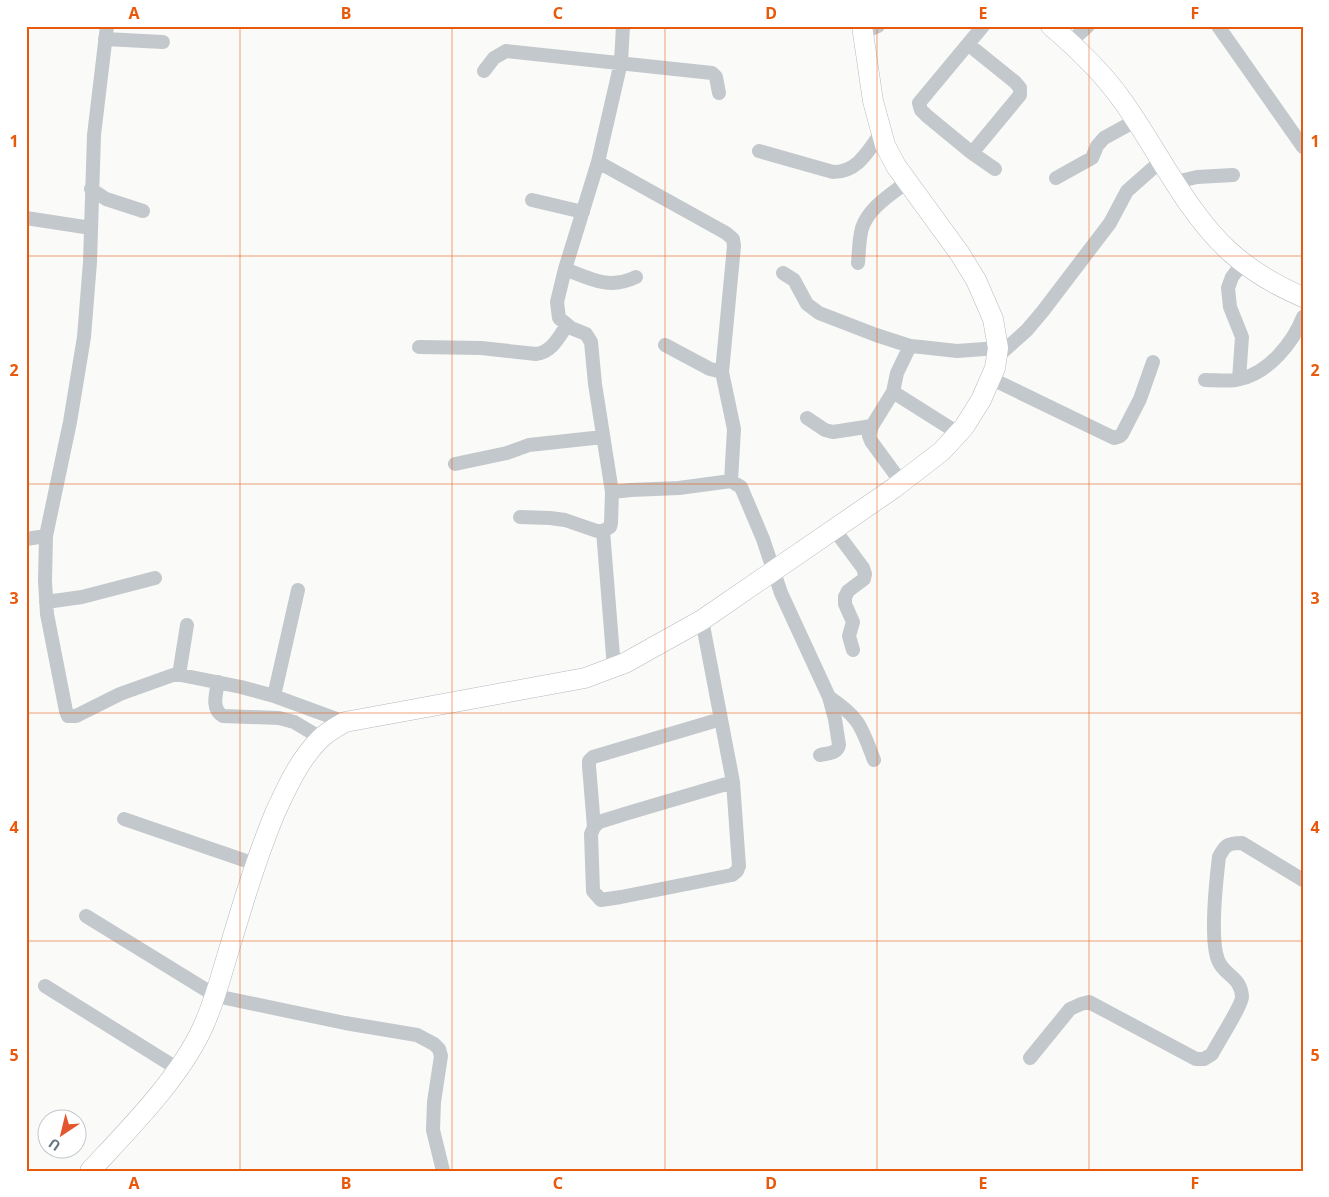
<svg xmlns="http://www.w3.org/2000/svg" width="1329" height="1197" viewBox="0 0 1329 1197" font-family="'Noto Sans',sans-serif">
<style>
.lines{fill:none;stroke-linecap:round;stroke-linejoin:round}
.secondary-casing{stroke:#b3babf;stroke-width:21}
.street{stroke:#c3c8cc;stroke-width:14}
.secondary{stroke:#fff;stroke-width:20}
.grid{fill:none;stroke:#e8590c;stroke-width:1;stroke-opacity:0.55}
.neatline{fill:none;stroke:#e8590c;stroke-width:2}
.grid-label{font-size:16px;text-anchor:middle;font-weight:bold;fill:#e8590c}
</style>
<rect width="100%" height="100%" fill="#fafaf8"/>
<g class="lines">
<!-- secondary casing -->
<g class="secondary-casing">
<path id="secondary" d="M1051 26C1077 48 1102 72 1122 100 1158 150 1184 209 1229 251 1250 270 1277 286 1303 297
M90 1171C129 1129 178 1080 202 1029 214 1004 220 979 228 953 242 906 256 859 275 813 287 787 299 760 320 739 327 732 336 727 345 722L585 678 625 663 702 620 894 488 942 451 964 427 981 400 995 368 998 348 993 319 976 280 960 254 896 166 885 145 873 101 862 26"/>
</g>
<!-- street -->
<path class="street" d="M107 26 94 135 90 262 84 337 70 422 46 536 45 581 47 614 66 711 68 716H76L120 694 173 675H181L241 687 274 696 345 722
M623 26 621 62 598 162 565 269 557 302 559 318 571 328 586 334 591 342 595 384 612 492 631 490 679 488 731 481 741 487 763 539 781 593 829 697 835 719 839 745C837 754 828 753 820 755
M983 26 919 103 921 110 927 116 972 153 995 169
M1218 26 1303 147
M863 33 878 26
M105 39 163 42
M1070 42 1088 26
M969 45 1015 82 1020 88V95L972 153
M484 71 494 58 506 51 712 73 716 77 719 93
M759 151 833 172C858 172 868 151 881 133
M598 162 726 233 733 239 734 246 722 372 734 429 731 481
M1056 178 1092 158 1097 146 1104 138 1135 121
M1176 182 1197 177 1233 175
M91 189 106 199 143 211
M532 200 583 212
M26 218 91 228
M858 263C859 251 859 239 862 228 869 207 892 194 908 181
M565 269C591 279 609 290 636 277
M783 273 794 280 807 304 819 313 876 335 910 346 921 347 957 351 998 348
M665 345 710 369 722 372
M419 347 481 348 536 354C552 352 558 338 567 325
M998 356 1027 330 1043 311 1110 223 1127 191 1161 161
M992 379 1114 438 1120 436 1122 434 1140 399 1153 362
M1239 379 1242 337 1230 307 1228 288 1232 277 1243 263
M1205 380C1216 380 1230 382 1240 379 1268 373 1293 343 1303 317
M893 392 958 433
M807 418 825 430 833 432 872 426
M455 464 507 453 529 445 603 437
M901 482 871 441 869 436 872 426 893 392 897 373 910 346
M520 517 550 518 565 520 597 531H603L610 527 611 523 612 492
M834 529 863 568 865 574 864 579 848 591 845 597V604L853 622 849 636 853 650
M603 531 614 668
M26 539 46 536
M46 602 82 597 155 578
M702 620 733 782 628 813 599 822 594 827 591 834 593 891 601 900 621 897 732 875 737 871 739 866 733 782
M179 675 187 625
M218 682C216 694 211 709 223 716L279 718 294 722 321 738
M274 696 298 590
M829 697C860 718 861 726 874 760
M124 819 255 864
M594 827 589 766V761L593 757 721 719
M86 916 216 996 345 1023 417 1035 434 1044 439 1049 441 1056 434 1102 433 1130 443 1171
M45 986 178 1069
M1030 1058 1070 1009 1081 1004 1089 1002 1196 1059H1204L1212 1054C1217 1044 1242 1005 1242 997 1241 976 1224 976 1218 960 1210 939 1216 882 1219 857 1225 845 1228 843 1242 843L1303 880"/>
<!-- secondary -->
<use href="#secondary" class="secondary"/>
</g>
<!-- grid -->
<path class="grid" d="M240 26V1171M452 26V1171M665 26V1171M877 26V1171M1089 26V1171M26 256H1303M26 484H1303M26 713H1303M26 941H1303"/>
<!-- border -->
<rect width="1329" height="1197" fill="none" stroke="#ffffff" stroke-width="55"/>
<!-- north arrow -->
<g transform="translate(62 1134) rotate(215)"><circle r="24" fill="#ffffff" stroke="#c1c8cd"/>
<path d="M0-4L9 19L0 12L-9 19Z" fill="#e4572e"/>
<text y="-8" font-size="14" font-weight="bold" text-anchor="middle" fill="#657683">U</text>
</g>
<rect x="28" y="28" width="1274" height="1142" class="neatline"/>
<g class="grid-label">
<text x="134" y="19">A</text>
<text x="346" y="19">B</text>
<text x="558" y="19">C</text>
<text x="771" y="19">D</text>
<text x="983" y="19">E</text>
<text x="1195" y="19">F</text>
<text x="14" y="147">1</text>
<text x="1315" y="147">1</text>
<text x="14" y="376">2</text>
<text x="1315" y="376">2</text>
<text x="14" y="604">3</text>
<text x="1315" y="604">3</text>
<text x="14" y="833">4</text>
<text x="1315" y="833">4</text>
<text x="14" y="1061">5</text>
<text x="1315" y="1061">5</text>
<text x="134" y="1189">A</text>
<text x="346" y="1189">B</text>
<text x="558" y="1189">C</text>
<text x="771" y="1189">D</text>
<text x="983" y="1189">E</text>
<text x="1195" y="1189">F</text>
</g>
</svg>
